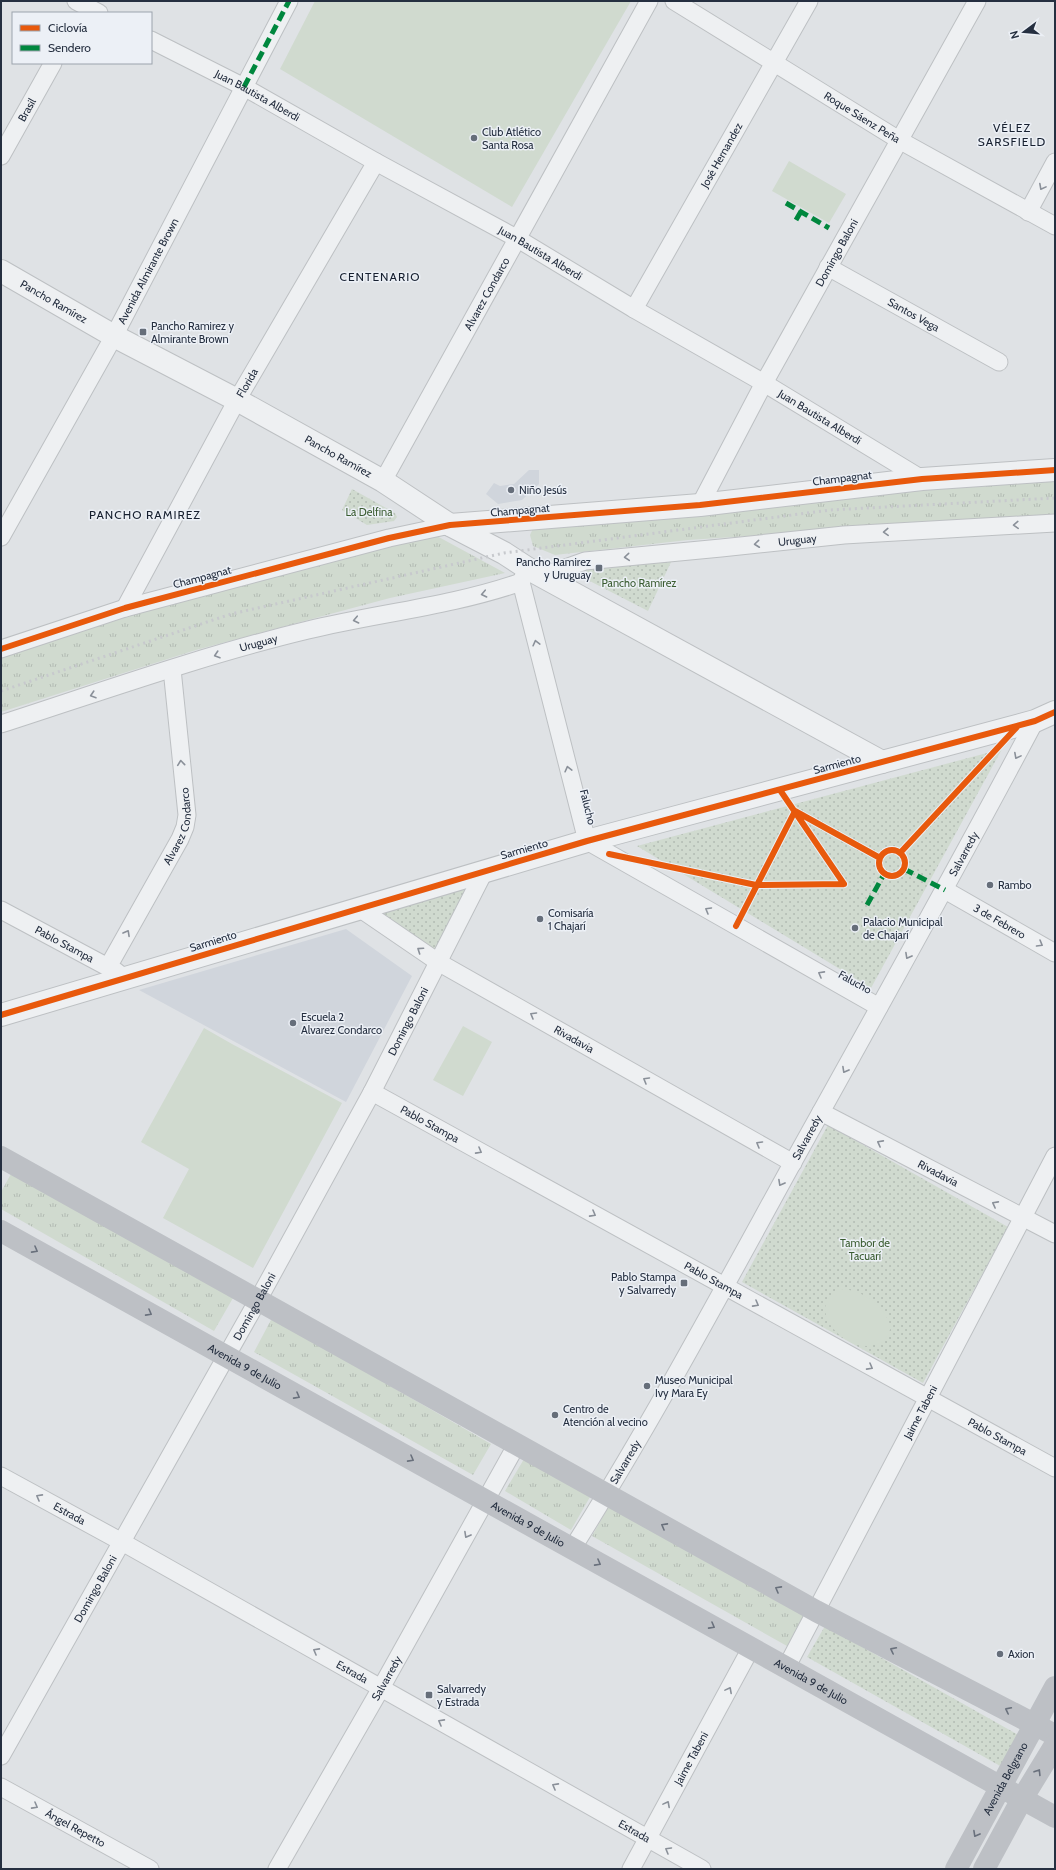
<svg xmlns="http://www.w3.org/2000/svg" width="1056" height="1870" viewBox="0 0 1056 1870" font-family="Cabin,sans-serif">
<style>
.built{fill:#d0d5dc}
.grass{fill:url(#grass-tufts)}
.park{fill:url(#park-dots)}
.garden{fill:#d0dacf}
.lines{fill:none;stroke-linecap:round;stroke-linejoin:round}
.minor-casing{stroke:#bdc0c3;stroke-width:19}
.tertiary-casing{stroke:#bdc0c3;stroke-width:24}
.minor{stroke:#eef0f2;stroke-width:17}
.tertiary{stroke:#eef0f2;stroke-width:22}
.secondary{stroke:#bdc0c5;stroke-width:22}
.rail{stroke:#c7c9cd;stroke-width:3;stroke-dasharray:2 4;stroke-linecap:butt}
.quiet{stroke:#00873e;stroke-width:5;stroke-dasharray:10 5;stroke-linecap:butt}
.cycleway-casing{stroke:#ecf0f6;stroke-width:8}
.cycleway{stroke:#e8590c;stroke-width:6}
.oneway{stroke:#8a9099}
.oneway2{stroke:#69707c}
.poi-dot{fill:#666e7a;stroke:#ecf0f6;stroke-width:1.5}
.labels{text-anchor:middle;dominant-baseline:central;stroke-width:3;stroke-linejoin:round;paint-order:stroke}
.street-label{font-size:11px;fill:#252f40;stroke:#ecf0f6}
.poi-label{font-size:11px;fill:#252f40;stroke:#ecf0f6;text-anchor:start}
.park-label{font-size:11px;fill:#3a5c31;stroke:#ecf0f6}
.neighbourhood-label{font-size:12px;letter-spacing:1px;fill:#172030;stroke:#ecf0f6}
</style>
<defs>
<pattern id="grass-tufts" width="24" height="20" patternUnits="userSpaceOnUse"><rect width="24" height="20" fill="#d0dacf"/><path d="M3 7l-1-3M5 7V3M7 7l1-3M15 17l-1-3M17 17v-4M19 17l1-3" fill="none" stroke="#b2bbb3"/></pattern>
<pattern id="park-dots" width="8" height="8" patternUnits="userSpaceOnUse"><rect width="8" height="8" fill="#d0dacf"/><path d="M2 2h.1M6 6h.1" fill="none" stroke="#b2bbb3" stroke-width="1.8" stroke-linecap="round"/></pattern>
</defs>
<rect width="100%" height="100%" fill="#dfe2e5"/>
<!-- built -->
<path class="built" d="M529 470H539V484L522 500 498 504 486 494 494 483 500 486 514 484Z
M346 929 412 976 346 1102 139 990Z"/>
<!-- grass -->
<path class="grass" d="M1055 481V516L688 540 555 555 533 546 530 535 536 522 825 495Z
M435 535 505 573 390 598 196 650 1 712V658L194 595Z
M12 1172 233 1298 214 1331 1 1209V1192Z
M272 1318 491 1444 473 1475 254 1352Z
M524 1459 590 1497 571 1530 505 1491Z
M610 1504 805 1614 787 1646 592 1536Z"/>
<!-- park -->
<path class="park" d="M352 489 395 513 397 517 394 521 367 525 342 510Z
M672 560 648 611 582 577 589 567Z
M1002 749 871 988 637 846Z
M478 876 437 956 366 909Z
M828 1125 1008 1227 923 1383 742 1282Z
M825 1626 1020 1736 1002 1767 807 1657Z"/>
<!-- garden -->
<path class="garden" d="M315 1H631L512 207 280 69Z
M789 161 846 194 829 223 772 191Z
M463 1026 492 1042 463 1096 433 1080Z
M204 1028 232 1044 342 1103 253 1268 163 1218 189 1169 141 1142Z
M838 1289C861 1288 886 1306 891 1328L884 1341C879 1343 873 1346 866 1346 839 1345 807 1309 838 1289Z"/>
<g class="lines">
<!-- minor casing -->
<g class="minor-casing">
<g id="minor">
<path d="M76 1 99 13"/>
<path id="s1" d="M674 1 899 140 1055 226"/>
<path id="s2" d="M151 40 244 87 376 162 518 239 634 309 764 383 922 479"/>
<path id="s3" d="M1 156 53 63"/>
<path d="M1028 212 1055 162"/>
<path id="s4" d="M828 267 999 362"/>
<path id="s5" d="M634 309 809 1"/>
<path id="s6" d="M383 481 649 1"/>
<path id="s7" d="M700 505 764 383 977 1"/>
<path id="s8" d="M1 537 114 336 289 1"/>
<path d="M527 568 521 582 587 841 879 1007"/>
<path id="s9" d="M543 576 585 561 721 548 844 535 1055 523"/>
<path id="s10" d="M125 608 237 400 376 162"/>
<path d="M1 649 125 608 389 538 450 525"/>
<path id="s11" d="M1 724C103 691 204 655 308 630 379 613 452 606 521 582"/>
<path id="s12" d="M945 890 1055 953"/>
<path id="s13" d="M359 908 438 962 793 1163"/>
<path id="s14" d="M1 910 117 972"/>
<path id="s15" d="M108 967 180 839 185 827 187 815 172 669"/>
<path id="s16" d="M372 1092 1055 1468"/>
<path id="s17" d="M821 1112 1055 1234"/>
<path id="s18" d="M1 1476 122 1542 702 1869"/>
<path id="s19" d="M572 1549C651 1424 721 1293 792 1164 874 1017 956 870 1035 721"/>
<path id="s20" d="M786 1668 1055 1156"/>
<path id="s21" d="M1 1756 258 1300 372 1092 484 872"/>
<path id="s22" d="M1 1787 150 1869"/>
<path id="s23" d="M277 1869 381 1688 517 1444"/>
<path id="s24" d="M631 1869 751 1648"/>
</g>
</g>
<!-- tertiary casing -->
<g class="tertiary-casing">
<g id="tertiary">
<path id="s25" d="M1 271 114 336 237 400 383 481 450 525 504 553 527 568 882 762"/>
<path d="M450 525 700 505 922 479 1055 470"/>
<path d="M1 1015 587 841 1035 721 1055 712"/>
</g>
</g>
<!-- minor -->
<use href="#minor" class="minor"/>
<!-- tertiary -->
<use href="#tertiary" class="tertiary"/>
<!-- secondary -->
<g class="secondary">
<path d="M1 1157 816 1611 1055 1735"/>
<path id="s26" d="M1 1231 1055 1817"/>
<path id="s27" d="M956 1869 1055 1687"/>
<path d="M984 1869 1022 1799 1055 1745"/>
</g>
<!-- rail -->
<path class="rail" d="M1 691 231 614 504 553 830 510 1055 498"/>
<!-- quiet -->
<path class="quiet" d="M244 87 289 1
M786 203 829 228
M796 220 803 208
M904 869 945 890
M867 905 884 874"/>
<!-- cycleway casing -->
<g class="cycleway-casing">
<path id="cycleway" d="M1 649 125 608 389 538 450 525 700 505 922 479 1055 470
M780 790 844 884
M879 863a13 13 0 1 1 26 0a13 13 0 1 1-26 0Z
M900 853 1017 727
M609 854 756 885 844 884
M736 926 795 811 880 858
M1 1015 587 841 1035 721 1055 712"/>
</g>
<!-- cycleway -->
<use href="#cycleway" class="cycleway"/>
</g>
<!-- one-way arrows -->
<defs><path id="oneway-chevron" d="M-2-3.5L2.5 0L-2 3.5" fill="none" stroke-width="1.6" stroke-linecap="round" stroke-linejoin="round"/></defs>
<g class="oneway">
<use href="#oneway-chevron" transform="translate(1042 187) rotate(118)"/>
<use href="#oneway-chevron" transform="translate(1016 525) rotate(177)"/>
<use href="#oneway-chevron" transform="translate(886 532) rotate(177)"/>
<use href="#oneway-chevron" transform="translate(757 544) rotate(174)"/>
<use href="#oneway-chevron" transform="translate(627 557) rotate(175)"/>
<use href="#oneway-chevron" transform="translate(484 594) rotate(168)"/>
<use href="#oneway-chevron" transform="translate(356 620) rotate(168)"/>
<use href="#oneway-chevron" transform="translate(536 643) rotate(-104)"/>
<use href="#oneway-chevron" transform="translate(217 655) rotate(162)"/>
<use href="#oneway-chevron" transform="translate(93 695) rotate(162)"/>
<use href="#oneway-chevron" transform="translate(1017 756) rotate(118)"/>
<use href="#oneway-chevron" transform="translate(181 763) rotate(-96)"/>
<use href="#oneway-chevron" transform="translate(568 769) rotate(-104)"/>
<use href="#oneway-chevron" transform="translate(708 910) rotate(-150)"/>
<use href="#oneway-chevron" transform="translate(127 933) rotate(-61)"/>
<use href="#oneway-chevron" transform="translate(1040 944) rotate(30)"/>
<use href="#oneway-chevron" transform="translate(420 950) rotate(-146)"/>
<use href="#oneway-chevron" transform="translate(908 956) rotate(119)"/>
<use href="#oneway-chevron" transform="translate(821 974) rotate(-151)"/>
<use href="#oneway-chevron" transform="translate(533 1015) rotate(-150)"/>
<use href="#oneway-chevron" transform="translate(845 1070) rotate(119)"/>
<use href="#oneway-chevron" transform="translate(646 1080) rotate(-150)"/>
<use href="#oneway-chevron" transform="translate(880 1143) rotate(-152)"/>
<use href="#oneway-chevron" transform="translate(759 1144) rotate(-150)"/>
<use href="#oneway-chevron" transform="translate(479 1151) rotate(29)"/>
<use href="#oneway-chevron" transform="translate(781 1183) rotate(119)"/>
<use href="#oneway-chevron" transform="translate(995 1204) rotate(-152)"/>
<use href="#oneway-chevron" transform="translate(593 1214) rotate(29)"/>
<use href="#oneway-chevron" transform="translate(756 1304) rotate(29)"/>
<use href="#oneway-chevron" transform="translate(870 1367) rotate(29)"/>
<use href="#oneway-chevron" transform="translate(39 1497) rotate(-151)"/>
<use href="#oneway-chevron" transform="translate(467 1535) rotate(119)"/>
<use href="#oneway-chevron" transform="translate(316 1651) rotate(-151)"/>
<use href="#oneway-chevron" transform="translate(729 1690) rotate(-62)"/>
<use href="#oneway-chevron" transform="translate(441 1722) rotate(-151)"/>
<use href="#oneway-chevron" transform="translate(555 1786) rotate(-151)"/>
<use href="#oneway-chevron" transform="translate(667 1804) rotate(-62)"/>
<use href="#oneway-chevron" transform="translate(35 1806) rotate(29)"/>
<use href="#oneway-chevron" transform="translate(668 1850) rotate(-150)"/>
</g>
<g class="oneway2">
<use href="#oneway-chevron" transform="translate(35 1250) rotate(29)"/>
<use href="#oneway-chevron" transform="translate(149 1313) rotate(29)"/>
<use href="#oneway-chevron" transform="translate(297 1396) rotate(29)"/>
<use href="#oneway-chevron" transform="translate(411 1459) rotate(29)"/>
<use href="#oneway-chevron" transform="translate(664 1526) rotate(-151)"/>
<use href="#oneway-chevron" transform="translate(598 1563) rotate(29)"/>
<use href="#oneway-chevron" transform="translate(778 1589) rotate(-151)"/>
<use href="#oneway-chevron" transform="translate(712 1626) rotate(29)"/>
<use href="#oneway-chevron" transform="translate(893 1650) rotate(-153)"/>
<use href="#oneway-chevron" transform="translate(1008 1710) rotate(-153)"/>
<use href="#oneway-chevron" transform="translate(1038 1772) rotate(-58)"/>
<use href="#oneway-chevron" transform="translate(976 1834) rotate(119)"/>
</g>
<!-- markers -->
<g class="poi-dot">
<circle cx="474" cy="138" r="4"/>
<rect x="139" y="328" width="8" height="8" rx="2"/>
<circle cx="511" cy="490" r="4"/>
<rect x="595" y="564" width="8" height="8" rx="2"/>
<circle cx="990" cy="885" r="4"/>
<circle cx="540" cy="919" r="4"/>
<circle cx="855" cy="928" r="4"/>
<circle cx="293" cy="1023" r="4"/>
<rect x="680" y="1279" width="8" height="8" rx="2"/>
<circle cx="647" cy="1386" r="4"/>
<circle cx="555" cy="1415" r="4"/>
<circle cx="1000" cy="1654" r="4"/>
<rect x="425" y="1691" width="8" height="8" rx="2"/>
</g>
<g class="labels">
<!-- street labels -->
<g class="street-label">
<text stroke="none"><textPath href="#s2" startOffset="120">Juan Bautista Alberdi</textPath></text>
<text stroke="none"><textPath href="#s3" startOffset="53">Brasil</textPath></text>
<text stroke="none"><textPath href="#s1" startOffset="221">Roque Sáenz Peña</textPath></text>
<text stroke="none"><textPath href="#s5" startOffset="177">José Hernandez</textPath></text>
<text stroke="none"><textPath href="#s7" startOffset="287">Domingo Baloni</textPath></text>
<text stroke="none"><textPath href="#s2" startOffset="444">Juan Bautista Alberdi</textPath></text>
<text stroke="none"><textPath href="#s8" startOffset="304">Avenida Almirante Brown</textPath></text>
<text stroke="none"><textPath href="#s6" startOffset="214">Alvarez Condarco</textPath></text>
<text stroke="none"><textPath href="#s25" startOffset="61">Pancho Ramírez</textPath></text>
<text stroke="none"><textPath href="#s4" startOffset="98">Santos Vega</textPath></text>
<text stroke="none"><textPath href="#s10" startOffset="256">Florida</textPath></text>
<text stroke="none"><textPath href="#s2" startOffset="768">Juan Bautista Alberdi</textPath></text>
<text stroke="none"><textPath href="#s25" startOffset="385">Pancho Ramírez</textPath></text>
<text transform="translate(842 478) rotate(-7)">Champagnat</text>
<text transform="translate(520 510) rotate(-5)">Champagnat</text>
<text stroke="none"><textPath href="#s9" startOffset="258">Uruguay</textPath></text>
<text transform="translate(202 577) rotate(-15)">Champagnat</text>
<text stroke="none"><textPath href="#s11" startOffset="270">Uruguay</textPath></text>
<text transform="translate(837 764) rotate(-15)">Sarmiento</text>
<text transform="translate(588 807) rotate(76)">Falucho</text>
<text stroke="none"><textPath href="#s15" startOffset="159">Alvarez Condarco</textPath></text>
<text transform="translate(524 849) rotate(-16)">Sarmiento</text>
<text stroke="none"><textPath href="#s19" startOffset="798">Salvarredy</textPath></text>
<text stroke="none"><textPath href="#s12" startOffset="63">3 de Febrero</textPath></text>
<text transform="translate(213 941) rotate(-17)">Sarmiento</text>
<text stroke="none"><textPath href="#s14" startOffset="72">Pablo Stampa</textPath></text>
<text transform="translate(855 982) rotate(29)">Falucho</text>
<text stroke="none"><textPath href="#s21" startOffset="840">Domingo Baloni</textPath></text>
<text stroke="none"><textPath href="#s13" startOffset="252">Rivadavia</textPath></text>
<text stroke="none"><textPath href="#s16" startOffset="66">Pablo Stampa</textPath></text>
<text stroke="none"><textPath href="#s19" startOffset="474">Salvarredy</textPath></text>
<text stroke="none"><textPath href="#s17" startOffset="132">Rivadavia</textPath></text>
<text stroke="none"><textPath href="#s16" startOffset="390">Pablo Stampa</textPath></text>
<text stroke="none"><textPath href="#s21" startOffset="516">Domingo Baloni</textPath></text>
<text stroke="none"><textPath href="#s26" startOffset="279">Avenida 9 de Julio</textPath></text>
<text stroke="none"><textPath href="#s20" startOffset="289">Jaime Tabeni</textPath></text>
<text stroke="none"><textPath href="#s16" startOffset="714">Pablo Stampa</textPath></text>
<text stroke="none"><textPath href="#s19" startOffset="102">Salvarredy</textPath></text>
<text stroke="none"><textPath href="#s18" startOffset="78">Estrada</textPath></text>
<text stroke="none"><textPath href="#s26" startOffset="603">Avenida 9 de Julio</textPath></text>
<text stroke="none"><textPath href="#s21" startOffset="192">Domingo Baloni</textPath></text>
<text stroke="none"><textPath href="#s18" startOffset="402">Estrada</textPath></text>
<text stroke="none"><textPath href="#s23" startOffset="220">Salvarredy</textPath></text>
<text stroke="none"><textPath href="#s26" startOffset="927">Avenida 9 de Julio</textPath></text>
<text stroke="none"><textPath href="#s24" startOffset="126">Jaime Tabeni</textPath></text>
<text stroke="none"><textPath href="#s27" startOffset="103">Avenida Belgrano</textPath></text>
<text stroke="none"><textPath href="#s22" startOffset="85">Ángel Repetto</textPath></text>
<text stroke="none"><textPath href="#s18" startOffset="726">Estrada</textPath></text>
</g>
<!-- poi labels -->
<g class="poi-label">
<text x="482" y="132">Club Atlético<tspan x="482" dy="13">Santa Rosa</tspan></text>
<text x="151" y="326">Pancho Ramirez y<tspan x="151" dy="13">Almirante Brown</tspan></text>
<text x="519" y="490">Niño Jesús</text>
<text x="591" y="562" text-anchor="end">Pancho Ramirez<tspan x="591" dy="13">y Uruguay</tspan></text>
<text x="998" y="885">Rambo</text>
<text x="548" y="913">Comisaría<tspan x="548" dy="13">1 Chajarí</tspan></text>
<text x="863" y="922">Palacio Municipal<tspan x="863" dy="13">de Chajarí</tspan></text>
<text x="301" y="1017">Escuela 2<tspan x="301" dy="13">Alvarez Condarco</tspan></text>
<text x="676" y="1277" text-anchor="end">Pablo Stampa<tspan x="676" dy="13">y Salvarredy</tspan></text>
<text x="655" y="1380">Museo Municipal<tspan x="655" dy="13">Ivy Mara Ey</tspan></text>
<text x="563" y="1409">Centro de<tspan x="563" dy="13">Atención al vecino</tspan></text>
<text x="1008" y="1654">Axion</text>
<text x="437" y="1689">Salvarredy<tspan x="437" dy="13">y Estrada</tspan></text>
</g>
<!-- park labels -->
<g class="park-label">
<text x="369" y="512">La Delfina</text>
<text x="639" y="583">Pancho Ramírez</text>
<text x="865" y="1243">Tambor de<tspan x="865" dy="13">Tacuarí</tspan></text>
</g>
<!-- neighbourhood labels -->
<g class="neighbourhood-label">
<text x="1012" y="127">VÉLEZ<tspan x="1012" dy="14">SARSFIELD</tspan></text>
<text x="380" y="276">CENTENARIO</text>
<text x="145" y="514">PANCHO RAMIREZ</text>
</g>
</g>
<!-- border -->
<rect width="1056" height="1870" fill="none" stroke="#252f40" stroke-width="4"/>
<!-- legend -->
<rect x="12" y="12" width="140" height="52" fill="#ecf0f6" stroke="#9ca3ad"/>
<rect x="20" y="25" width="20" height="6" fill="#e8590c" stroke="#9ca3ad"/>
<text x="48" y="32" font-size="12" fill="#252f40">Ciclovía</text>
<rect x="20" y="45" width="20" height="6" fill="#00873e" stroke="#9ca3ad"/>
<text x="48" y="52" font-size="12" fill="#252f40">Sendero</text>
<!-- north arrow -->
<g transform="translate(1024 32) rotate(254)" stroke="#ecf0f6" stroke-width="3" paint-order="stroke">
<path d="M0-3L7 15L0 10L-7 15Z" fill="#252f40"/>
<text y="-6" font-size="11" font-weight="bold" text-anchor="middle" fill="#252f40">N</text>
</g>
</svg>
